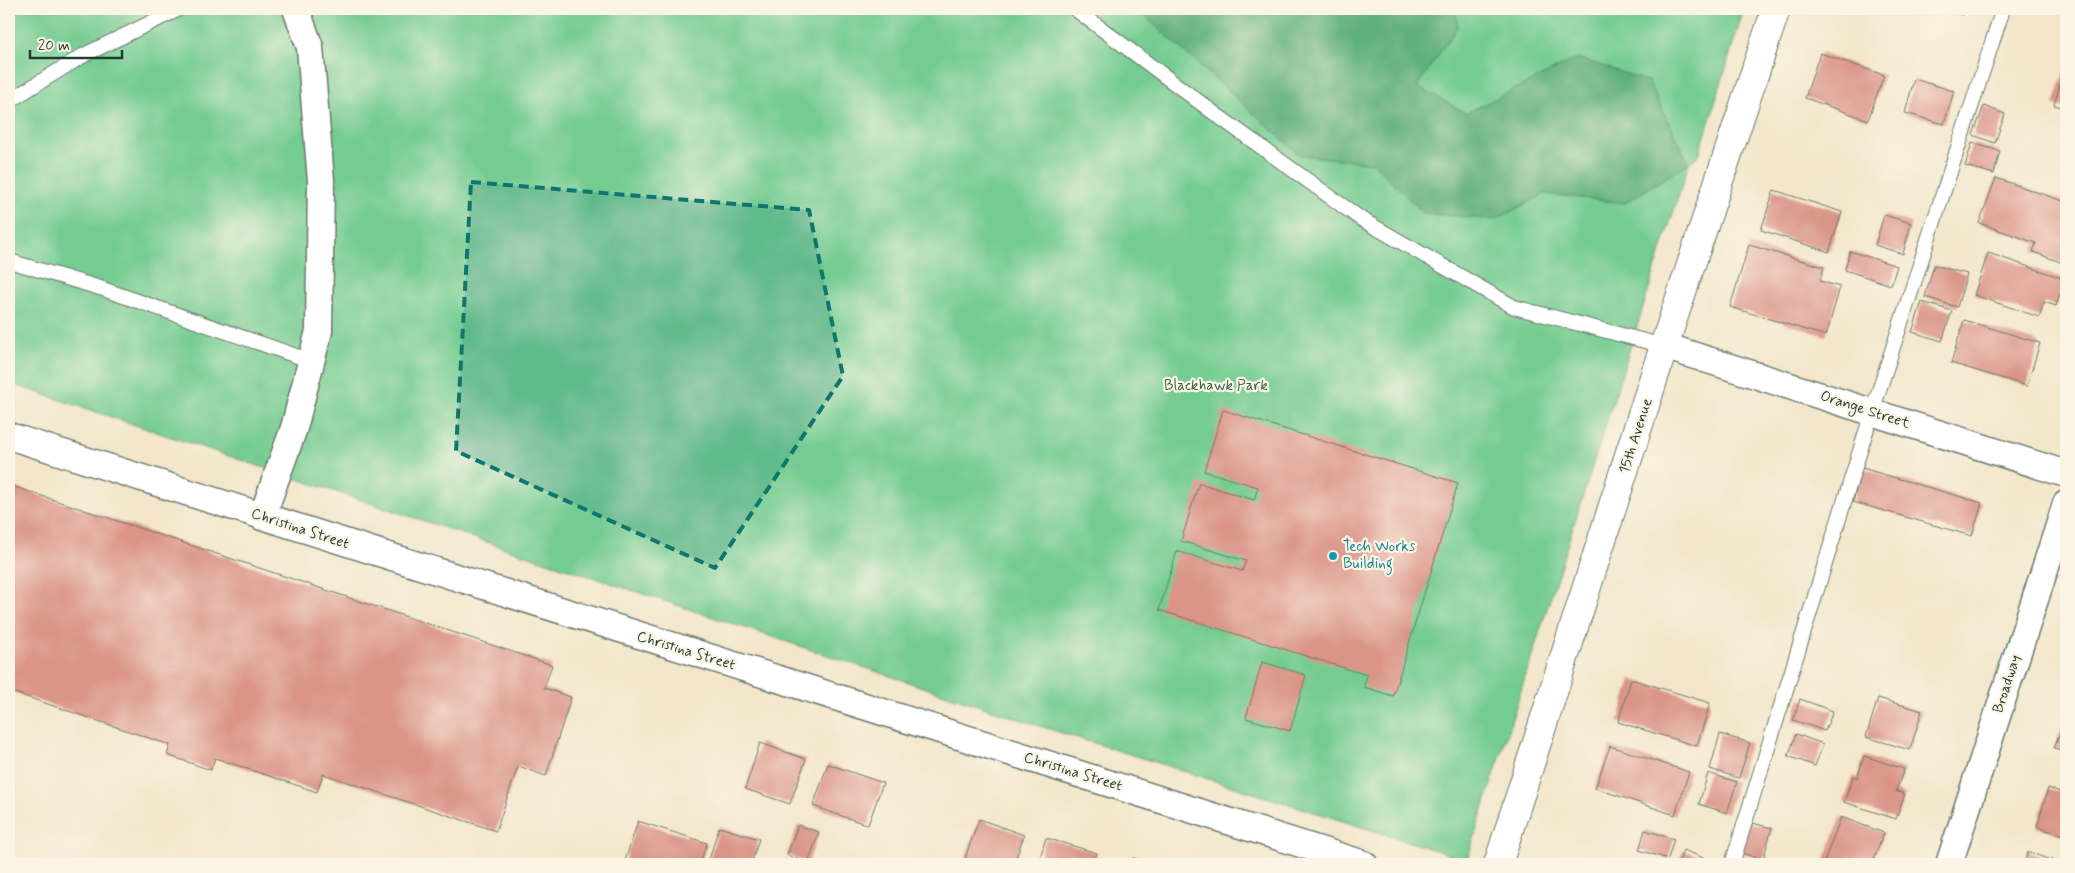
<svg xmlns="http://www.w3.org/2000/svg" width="2075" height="873" viewBox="0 0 2075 873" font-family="Mynerve,sans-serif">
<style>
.green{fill:#75cc92;stroke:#4a8463}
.forest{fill:#60b07c;stroke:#407658}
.building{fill:#da9488}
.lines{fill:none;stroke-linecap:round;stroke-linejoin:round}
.service-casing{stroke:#697869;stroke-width:16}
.minor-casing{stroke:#697869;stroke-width:29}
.secondary-casing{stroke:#697869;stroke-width:30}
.service{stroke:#fff;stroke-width:14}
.minor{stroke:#fff;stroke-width:26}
.secondary{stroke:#fff;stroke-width:28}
.marked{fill:#0f766e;fill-opacity:0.2;stroke:#0f766e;stroke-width:4;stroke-dasharray:10 6;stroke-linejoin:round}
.culture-dot{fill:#0f9aa8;stroke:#fcf5e5;stroke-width:2}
.labels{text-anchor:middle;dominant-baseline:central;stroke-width:4.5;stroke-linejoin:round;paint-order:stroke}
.park-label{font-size:15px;fill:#34614c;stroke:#fcf5e5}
.street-label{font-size:15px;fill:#1f3d34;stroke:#fcf5e5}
.culture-label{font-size:15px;fill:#0d838f;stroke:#fcf5e5;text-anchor:start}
</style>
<rect width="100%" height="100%" fill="#fcf5e5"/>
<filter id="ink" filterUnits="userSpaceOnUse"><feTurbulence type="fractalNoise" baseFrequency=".02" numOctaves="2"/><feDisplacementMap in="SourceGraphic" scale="10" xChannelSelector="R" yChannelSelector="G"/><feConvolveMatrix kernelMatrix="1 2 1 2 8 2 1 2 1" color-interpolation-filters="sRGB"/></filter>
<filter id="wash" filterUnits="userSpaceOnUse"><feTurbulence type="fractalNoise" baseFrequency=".0096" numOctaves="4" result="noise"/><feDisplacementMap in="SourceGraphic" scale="20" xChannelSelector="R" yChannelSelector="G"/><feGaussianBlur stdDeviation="1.12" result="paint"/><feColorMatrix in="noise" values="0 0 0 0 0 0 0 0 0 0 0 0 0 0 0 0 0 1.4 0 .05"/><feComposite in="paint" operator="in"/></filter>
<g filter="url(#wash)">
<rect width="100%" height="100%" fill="#f3e6cb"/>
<!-- green -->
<path class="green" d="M9 9H1744L1699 155 1689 163 1467 860 1046 728 9 383Z"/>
<!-- forest -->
<path class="forest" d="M1137 9H1455L1458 26 1417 86 1466 113 1578 58 1648 81 1689 163 1625 203 1544 194 1495 220 1423 213 1373 163 1300 155Z"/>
<g id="blocks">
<!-- building -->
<path class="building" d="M1944 9H1964L1962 15Z
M1820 53 1884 75 1868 120 1805 98Z
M2066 65V108L2054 105Z
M1914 79 1954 91 1944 124 1905 113Z
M1984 106 2005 114 1995 143 1973 135Z
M1972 143 2000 151 1994 174 1965 166Z
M1996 178 2066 202V264L2033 252 2036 243 1979 223Z
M1774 190 1842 212 1829 252 1761 230Z
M1884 215 1911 223 1903 254 1875 245Z
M1749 245 1824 267 1820 281 1840 287 1826 336 1730 307Z
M1850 251 1897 266 1891 285 1845 270Z
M1988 253 2065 279 2056 306 2044 302 2039 317 1974 295Z
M1934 265 1967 274 1957 307 1925 297Z
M1922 302 1952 311 1942 341 1912 332Z
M1964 320 2040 343 2027 386 1951 363Z
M1223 410 1458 483 1393 696 1364 687 1367 675 1159 610 1177 551 1242 571 1246 561 1181 541 1199 483 1254 500 1258 487 1204 471Z
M1862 468 1982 503 1972 536 1853 502Z
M9 485 552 665 544 688 571 697 546 776 518 766 496 831 323 774 317 792 215 758 211 770 167 755 170 745 9 691Z
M1262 662 1306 675 1290 731 1246 718Z
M1631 679 1710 703 1697 746 1618 722Z
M1878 698 1922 711 1910 750 1866 737Z
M1800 699 1833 711 1825 731 1793 720Z
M2066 715V752L2054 748Z
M1720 734 1750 743 1739 778 1710 769Z
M1796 734 1823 744 1815 766 1788 756Z
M760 743 806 759 790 804 745 789Z
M1610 746 1689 772 1675 815 1595 788Z
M1864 756 1904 769 1896 791 1905 794 1896 819 1844 802 1853 776 1857 778Z
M828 764 883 783 868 825 813 806Z
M1708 773 1737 782 1727 813 1699 804Z
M2048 788 2066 794V836L2037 827Z
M1841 817 1884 833 1872 864H1823Z
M979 819 1024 835 1014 864H983L965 858Z
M638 821 707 843 700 864H624Z
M1748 822 1772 828 1763 860 1739 852Z
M798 825 819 832 808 863 787 855Z
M719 827 759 839 751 864H724L709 860Z
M1645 830 1674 839 1668 859 1639 850Z
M1046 838 1097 853 1093 864H1038Z
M1683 850 1717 863 1716 864H1678Z
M2028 852 2063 864H2023Z
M1133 858 1154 864H1131Z"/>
</g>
</g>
<g filter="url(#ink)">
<use href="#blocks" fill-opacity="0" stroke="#697869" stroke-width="1"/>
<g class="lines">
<!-- service casing -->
<g class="service-casing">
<path id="service" d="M1075 9 1214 113 1361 219 1514 307 1664 346
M9 101 84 55 179 9
M9 261 100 288 311 361
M1732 864 1872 412 2003 9"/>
</g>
<!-- minor casing -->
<g class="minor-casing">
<path id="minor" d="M1664 346 2066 474
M9 436 1364 864
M262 517 294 428 319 331 321 181 310 47 296 9
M1949 864 2066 504"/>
</g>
<!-- secondary casing -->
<g class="secondary-casing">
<path id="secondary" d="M1498 864 1664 346 1776 9"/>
</g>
<!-- service -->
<use href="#service" class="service"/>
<!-- minor -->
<use href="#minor" class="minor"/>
<!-- secondary -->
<use href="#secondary" class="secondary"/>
</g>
</g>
<!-- marked area -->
<path class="marked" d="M471 182 809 210 843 376 715 568 456 451Z"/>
<!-- markers -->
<circle class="culture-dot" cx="1333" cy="556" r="5"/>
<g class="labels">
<!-- park labels -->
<g class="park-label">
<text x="1216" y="386">Blackhawk Park</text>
</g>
<!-- street labels -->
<g class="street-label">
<text transform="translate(1865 410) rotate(18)">Orange Street</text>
<text transform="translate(1636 436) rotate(-72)">15th Avenue</text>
<text transform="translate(300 529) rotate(18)">Christina Street</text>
<text transform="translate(686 651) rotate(17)">Christina Street</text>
<text transform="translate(2007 684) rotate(-72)">Broadway</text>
<text transform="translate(1073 772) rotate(17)">Christina Street</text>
</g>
<!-- culture labels -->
<g class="culture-label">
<text x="1343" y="547">Tech Works<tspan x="1343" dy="17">Building</tspan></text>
</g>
</g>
<!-- margin -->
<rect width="2075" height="873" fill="none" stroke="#fcf5e5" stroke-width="30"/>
<!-- scale -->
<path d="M30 50v8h92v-8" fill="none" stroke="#1f3d34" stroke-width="2.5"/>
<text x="38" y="50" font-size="15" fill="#1f3d34" stroke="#fcf5e5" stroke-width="4" paint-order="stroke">20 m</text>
</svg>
